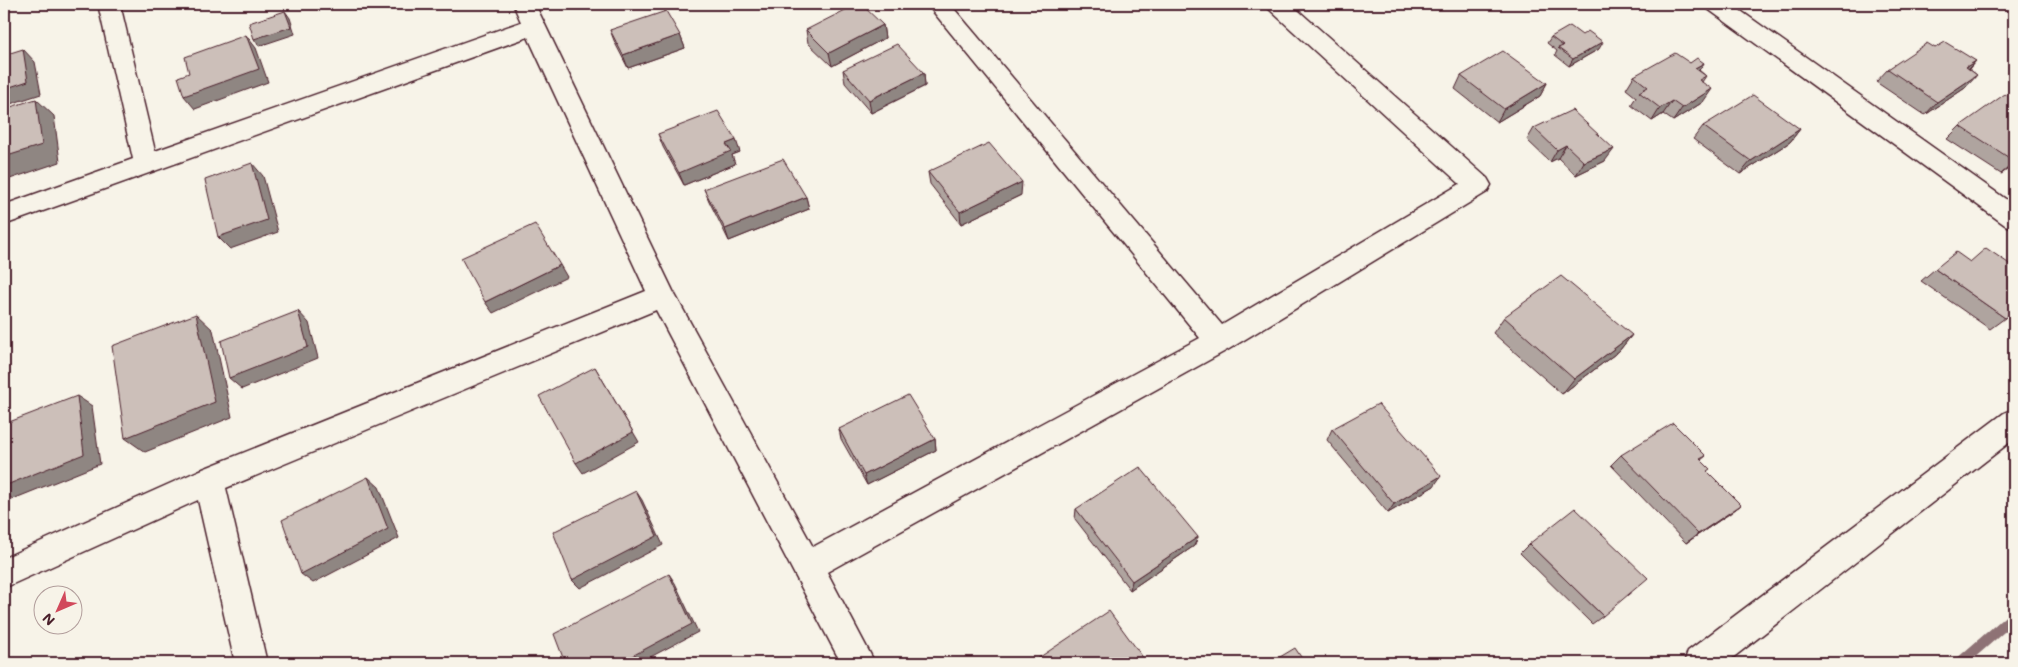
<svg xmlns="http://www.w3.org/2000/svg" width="2018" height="667" viewBox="0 0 2018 667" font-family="Mali,sans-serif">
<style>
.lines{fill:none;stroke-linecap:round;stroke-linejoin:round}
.stream{stroke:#8e7275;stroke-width:11}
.minor-casing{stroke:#4a1f2b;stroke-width:3}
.minor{fill:#f7f3e8;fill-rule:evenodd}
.wall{fill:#afa49f;stroke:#4a1f2b}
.shaded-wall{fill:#8f8682;stroke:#4a1f2b}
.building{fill:#ccbfb9;stroke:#4a1f2b}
</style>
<rect width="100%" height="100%" fill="#f7f3e8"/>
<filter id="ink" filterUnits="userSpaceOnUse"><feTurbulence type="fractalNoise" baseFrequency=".02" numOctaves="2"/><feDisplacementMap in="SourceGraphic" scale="10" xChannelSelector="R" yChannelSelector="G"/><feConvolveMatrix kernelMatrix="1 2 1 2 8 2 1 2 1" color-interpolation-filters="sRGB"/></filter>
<g filter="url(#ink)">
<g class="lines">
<!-- stream -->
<path class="stream" d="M1960 663 2014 616"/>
<!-- minor casing -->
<g class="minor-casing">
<path id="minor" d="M98 4H120L155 151 521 22 513 4H535L673 291 813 547 1200 338 927 4H950L1222 325 1460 184 1269 9 1266 4H1291L1487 178 1491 185 1487 192 1229 349 827 572 875 663H841L656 310 226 488 267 663H235L198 500 4 588V558L198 471 646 291 528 37 4 225V205L133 159Z
M1705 4H1731L2014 205V228L2005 225 1708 9Z
M2014 409V439L1726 663H1684L1688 651 2004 413Z"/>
</g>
<!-- minor -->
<use href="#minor" class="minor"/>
</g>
<!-- wall -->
<path class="wall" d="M1782 4H1800L1790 9Z
M883 25 885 38 832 66 808 43 806 30Z
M610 30 680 35 685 48 628 68 615 43Z
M1551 37 1599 49 1569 66 1555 55 1557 51 1547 43Z
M1935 48 1976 61 1969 69 1977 75 1965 88 1925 115 1876 82 1888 69Z
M1690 63H1704L1699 70 1706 76 1702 82 1703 102 1673 121 1663 114 1652 121 1631 105 1636 97 1626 89 1634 76Z
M843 70 924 73 925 86 871 113 845 83Z
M1461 76 1547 83 1540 96 1497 122 1455 89Z
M2014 100V165L2001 174 1947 139 1960 126Z
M1703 126 1800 129 1790 142 1740 174 1693 139Z
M1534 128 1605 161 1576 175 1558 158 1550 162 1527 140Z
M658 134 740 152 732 155 735 164 684 185 663 147Z
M928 172 1021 195 961 224 930 184Z
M704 189 806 197 809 209 729 241 709 201Z
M1935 269 2005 318 1990 329 1921 281Z
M1504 317 1632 335 1619 351 1562 394 1493 333Z
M839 429 935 439 936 450 867 485 841 439Z
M1332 429 1434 486 1388 513 1327 440Z
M1621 455 1706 456 1701 460 1707 471 1741 505 1729 514 1686 543 1611 465Z
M1076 509 1198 537 1194 546 1130 590 1075 519Z
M1529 544 1603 616 1592 624 1520 553Z"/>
<!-- shaded-wall -->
<path class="shaded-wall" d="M1793 4H1800L1790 9Z
M285 11 290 18 295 34 259 46 254 39Z
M883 25 885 38 832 66 829 53Z
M246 35 256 48 268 82 195 109 184 96Z
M680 35 685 48 628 68 623 55Z
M1603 42 1599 49 1569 66 1573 59Z
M23 49 35 62 41 94 4 106V89Z
M1976 61 1963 74 1966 67Z
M1704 63 1695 76V68Z
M924 73 925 86 871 113 869 100Z
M1977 75 1965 88 1925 115 1937 102Z
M1547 83 1540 96 1497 122 1504 109Z
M1712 89 1703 102 1673 121 1682 108Z
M36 99 54 116 60 162 4 181V157Z
M1672 101 1663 114 1652 121 1660 108Z
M1800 129 1790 142 1740 174 1751 161Z
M736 140 740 152 732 155 735 164 684 185 679 173 726 144Z
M1566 145 1558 158 1550 162 1557 150Z
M1614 149 1605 161 1576 175 1584 162Z
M252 163 263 176 278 232 230 249 218 237Z
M2014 163V165L2001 174Z
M1022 182 1021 195 961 224 960 212Z
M806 197 809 209 729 241 725 229Z
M560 265 567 277 493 313 485 302Z
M298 311 309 323 318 358 242 389 229 378Z
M196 314 213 330 232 417 145 452 125 438Z
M1632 335 1619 351 1562 394 1574 379Z
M595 367 639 442 583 473 576 463Z
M77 396 92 406 100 464 13 499 4 494V486Z
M935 439 936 450 867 485 864 475Z
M1441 476 1434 486 1388 513 1394 504Z
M368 477 379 487 399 538 313 583 301 574Z
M636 491 642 500 663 545 580 588 572 580Z
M1741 505 1729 514 1686 543 1698 534Z
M1198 537 1194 546 1130 590 1132 581Z
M669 574 675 583 698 632 639 663H619Z"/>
<!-- building -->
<path class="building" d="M857 4H861L883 25 829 53 806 30Z
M285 11 291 27 254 39 249 23Z
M666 11 680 35 623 55 610 30Z
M1570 26 1582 35 1588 31 1603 42 1573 59 1558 48 1563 46 1551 37Z
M246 35 259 69 184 96 178 77 189 73 185 57Z
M1945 42 1976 61 1966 67 1977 75 1937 102 1888 69 1927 43 1935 48Z
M897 44 924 73 869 100 843 70Z
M23 49 28 81 4 89V55Z
M1503 51 1547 83 1504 109 1461 76Z
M1675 53 1690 63 1697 58 1704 63 1695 68 1706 76 1699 80 1712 89 1682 108 1672 101 1660 108 1639 92 1648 87 1634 76Z
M2005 94 2014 100V161L1960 126Z
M1753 95 1800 129 1751 161 1703 126Z
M36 99 42 145 4 157V109Z
M1572 110 1614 149 1584 162 1566 145 1557 150 1534 128Z
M718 111 736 140 726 144 731 151 679 173 658 134Z
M989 143 1022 182 960 212 928 172Z
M783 159 806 197 725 229 704 189Z
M252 163 267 220 218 237 205 180Z
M535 224 560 265 485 302 461 258Z
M1986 248 2014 267V310L2005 318 1935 269 1956 252 1970 262Z
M1561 276 1632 335 1574 379 1504 317Z
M298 311 308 347 229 378 221 341Z
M196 314 215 402 125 438 112 346Z
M595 367 633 432 576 463 539 396Z
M908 395 935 439 864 475 839 429Z
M77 396 84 454 4 486V424Z
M1378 404 1441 476 1394 504 1332 429Z
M1673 423 1706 456 1700 459 1710 469 1707 471 1741 505 1698 534 1621 455Z
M1140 467 1198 537 1132 581 1076 509Z
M368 477 388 529 301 574 282 520Z
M636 491 657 536 572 580 553 532Z
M1575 508 1648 578 1603 616 1529 544Z
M669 574 692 624 619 663H565L554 634Z
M1109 611 1147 663H1031Z
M1295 648 1305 663H1270Z"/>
</g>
<!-- margin -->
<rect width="2018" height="667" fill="none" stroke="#f7f3e8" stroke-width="20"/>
<rect x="10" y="10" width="1998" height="647" fill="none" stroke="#4a1f2b" stroke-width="2" filter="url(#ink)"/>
<!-- north arrow -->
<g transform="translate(58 610) rotate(225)"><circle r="24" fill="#f7f3e8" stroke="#b29e9c"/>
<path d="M0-4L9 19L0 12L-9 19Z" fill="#d1495b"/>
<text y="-8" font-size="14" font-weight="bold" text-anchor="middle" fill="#4a1f2b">N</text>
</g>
</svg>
